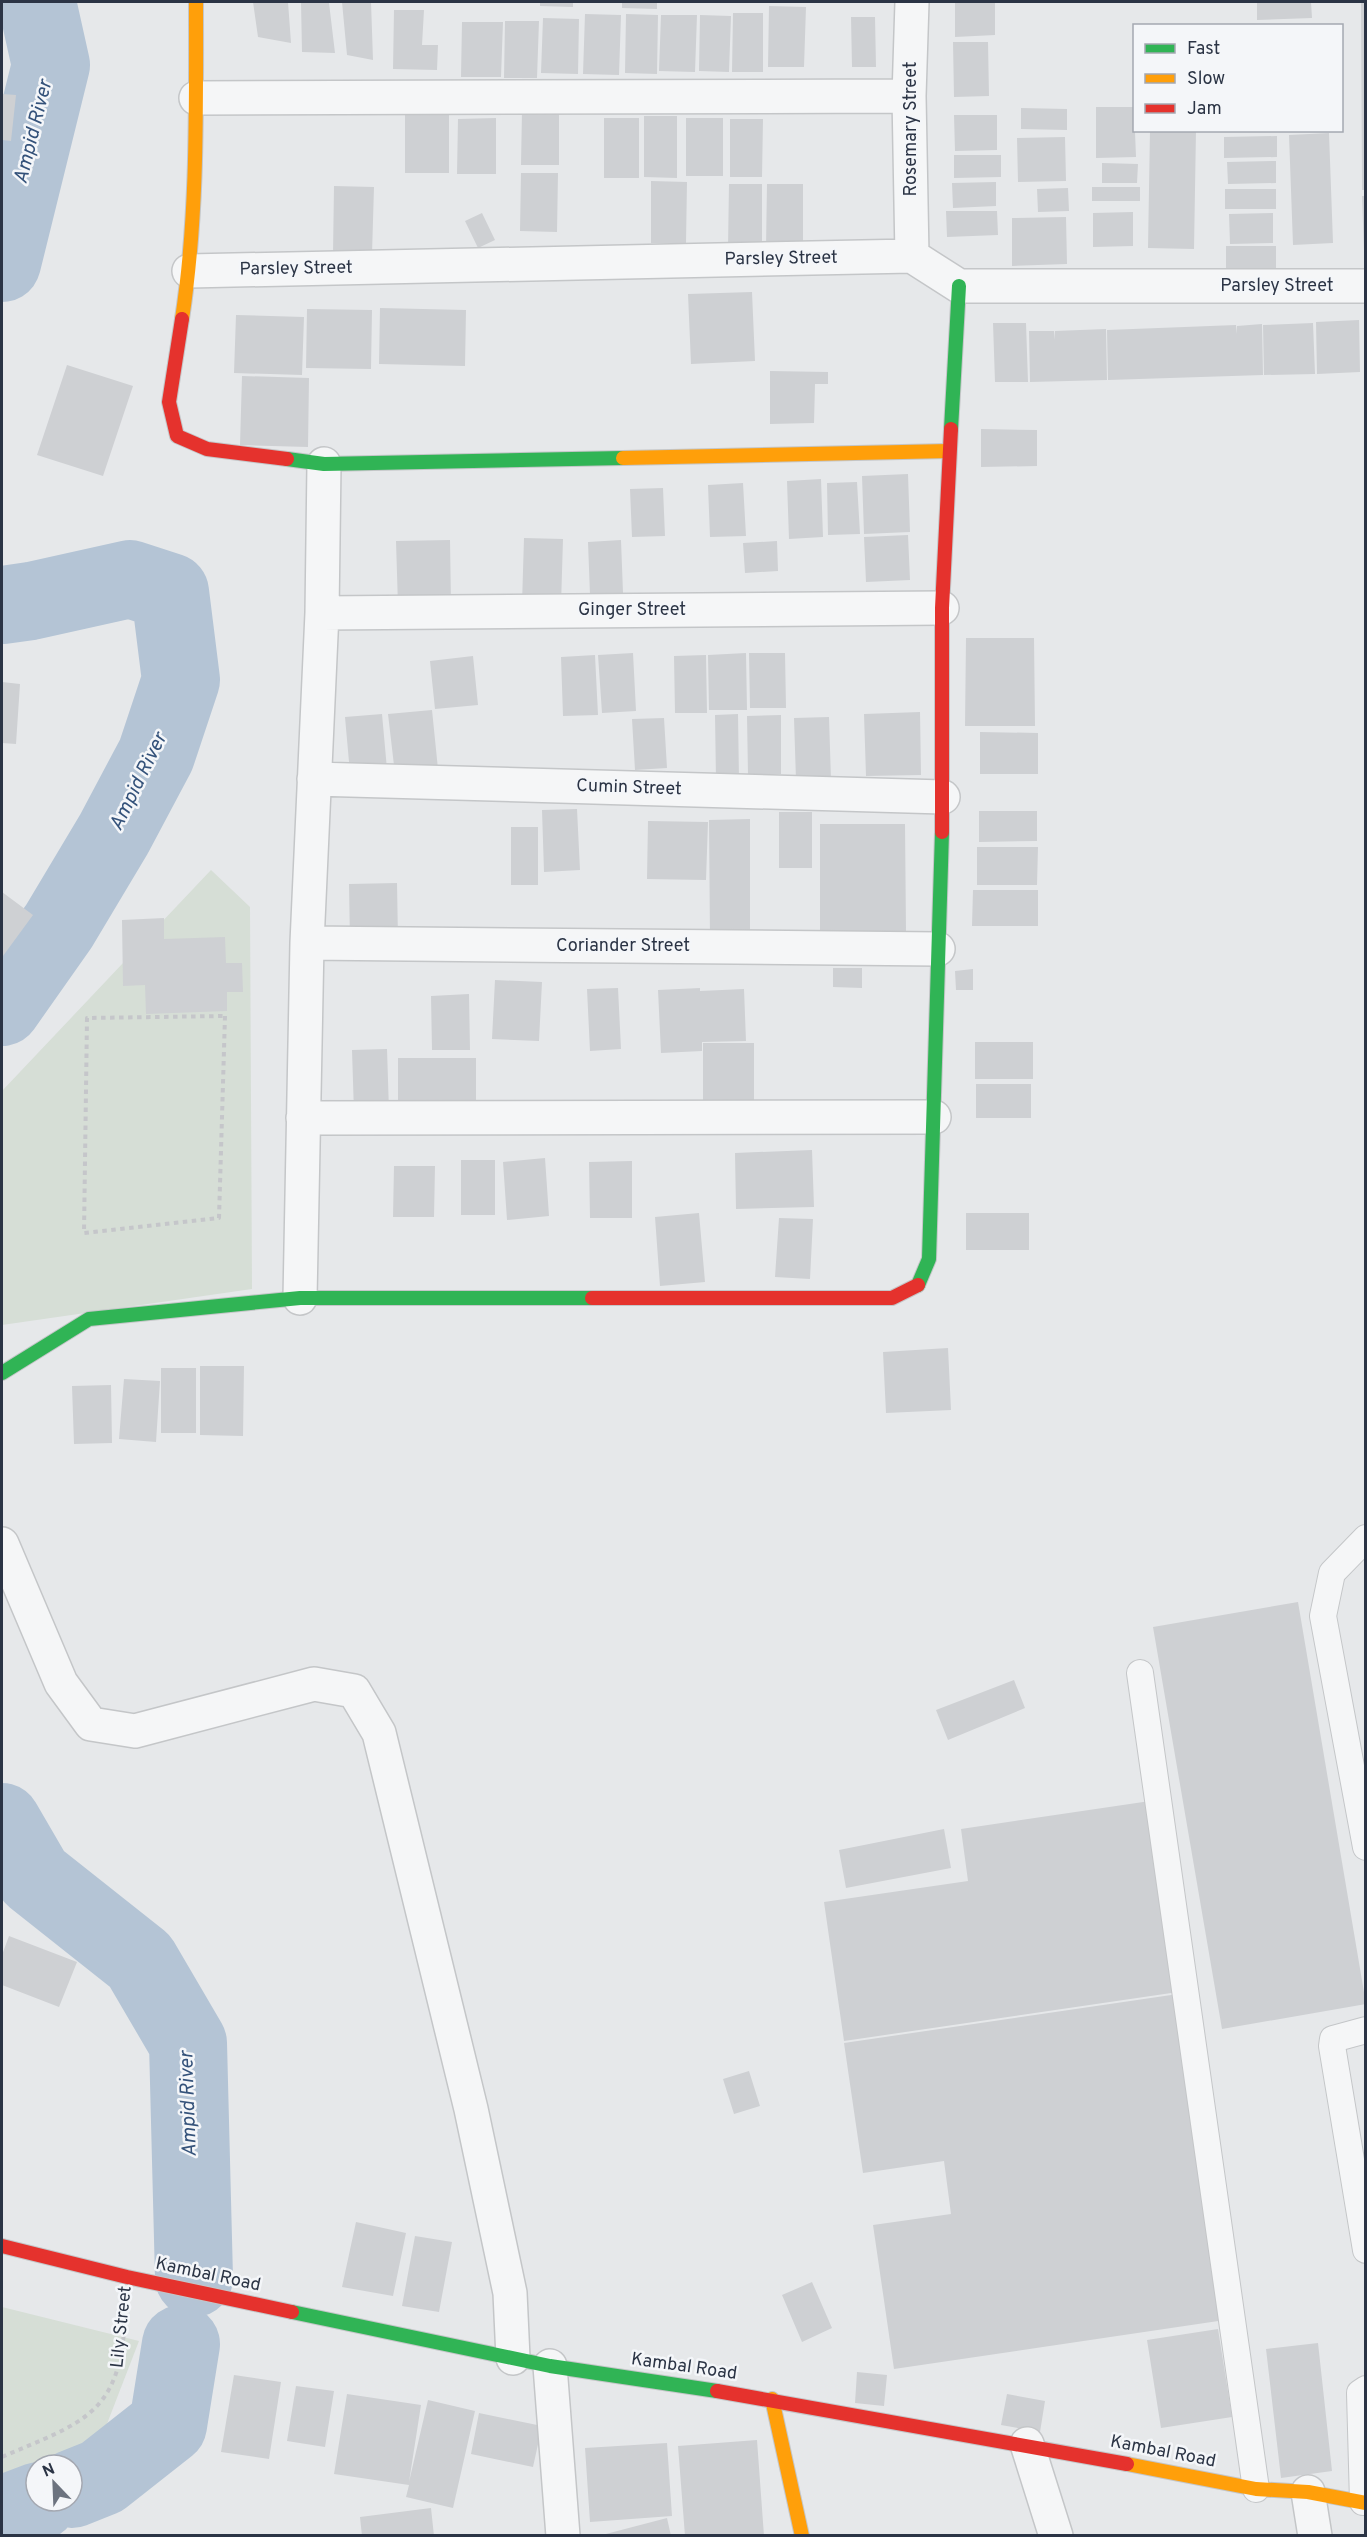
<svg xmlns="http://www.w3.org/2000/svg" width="1367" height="2537" viewBox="0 0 1367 2537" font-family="Overpass,sans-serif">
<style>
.green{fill:#d6ded6}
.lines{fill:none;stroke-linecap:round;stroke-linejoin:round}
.river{stroke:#b4c4d5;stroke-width:78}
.building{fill:#ced0d3}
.lane-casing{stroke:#c4c6c8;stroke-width:28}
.street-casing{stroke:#c4c6c8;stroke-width:36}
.fast-casing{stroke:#c4c6c8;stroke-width:16}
.slow-casing{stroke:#c4c6c8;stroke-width:16}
.jam-casing{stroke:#c4c6c8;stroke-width:16}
.path{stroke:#c5c6ca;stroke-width:4;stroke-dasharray:4.5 4.5;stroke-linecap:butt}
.lane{stroke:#f5f6f7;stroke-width:26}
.street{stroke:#f5f6f7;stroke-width:33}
.fast{stroke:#30b455;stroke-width:14}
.slow{stroke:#ff9f0a;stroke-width:14}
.jam{stroke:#e5322d;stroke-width:14}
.labels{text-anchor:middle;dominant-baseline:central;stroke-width:5;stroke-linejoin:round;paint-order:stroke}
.street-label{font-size:18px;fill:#2b3445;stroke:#f4f6f9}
.water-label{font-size:20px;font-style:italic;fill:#34527a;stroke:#f4f6f9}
</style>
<rect width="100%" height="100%" fill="#e6e8ea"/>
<!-- green -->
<path class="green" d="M211 870 250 907 252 1289 2 1325V1091Z
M2 2307 139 2341 93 2460 72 2468V2465H36V2482L2 2496Z"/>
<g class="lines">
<!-- river -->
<path class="river" d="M2 263 51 65 37 2
M2 605 31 601 130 579 170 592 181 680 156 755 114 834 59 926 2 1007
M2 1822 34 1877 140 1961 188 2043 194 2278
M72 2489 102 2477 168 2425 181 2344
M2 2515 39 2501"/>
</g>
<!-- building -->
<path class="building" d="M253 2H288L291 43 258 37Z
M301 2 329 3 335 53 302 52Z
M342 2H371L373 60 347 55Z
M540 2H573V7L540 6Z
M622 2H657V9L622 8Z
M955 2H995V35L955 37Z
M1257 2H1311L1312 18 1257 20Z
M1361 2H1366V190H1362Z
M769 6 806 7 804 67H768Z
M394 10H424L422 45H438L437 70 393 69Z
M733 13H763V72H732Z
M585 14 621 15 619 75 583 74Z
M626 14 658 15 657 74 625 73Z
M661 15H697L695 72 659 71Z
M700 15 731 16 729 72 699 71Z
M851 17H875L876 67H852Z
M543 18 579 19 578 74 541 73Z
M505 21H539L537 78H504Z
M462 22H503L501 77H461Z
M953 42H988L989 96 954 97Z
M2 94 16 95 11 141 2 140Z
M405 106H449V173H405Z
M1096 107H1134L1136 157 1096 158Z
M1021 108 1067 109V130L1021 129Z
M522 111 559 112V165H521Z
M954 115H997V150L955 151Z
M644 116H677V178L644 177Z
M496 118V174H457L458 119Z
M604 118H639V178H604Z
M686 118H723V176H686Z
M730 119H763L762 177H730Z
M1150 130H1196L1194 249 1148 248Z
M1329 133 1333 243 1293 245 1289 135Z
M1277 136V157L1224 158V137Z
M1065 137 1066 181 1018 182 1017 138Z
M954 155H1001V177L954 178Z
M1276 161V183L1228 184 1227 162Z
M1102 163 1138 164 1137 183H1102Z
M521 173H558L557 232 520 231Z
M651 181 687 182 686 243H651Z
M996 182V206L953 208 952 183Z
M729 184H762V248H728Z
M767 184H803V248H766Z
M334 186 374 187 372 254H333Z
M1092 187H1140V201H1092Z
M1068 188 1069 211 1038 212 1037 189Z
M1225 189H1276V209H1225Z
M1362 196H1366V251H1364Z
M946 211H997L998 235 947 237Z
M1133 212V246L1093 247V213Z
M482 213 495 240 478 248 465 221Z
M1273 213V243L1230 244 1229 214Z
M1066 217 1067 264 1012 266V218Z
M1226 246H1276V270L1226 271Z
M752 292 755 361 691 364 688 294Z
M380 308 466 310 465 366 379 364Z
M307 309 372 310 371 369 306 368Z
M236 315 304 317 302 375 234 373Z
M1359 320 1360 372 1317 374 1316 322Z
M993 323H1026L1028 382H995Z
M1313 323 1315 374 1264 375 1263 325Z
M1262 324 1263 375 1108 380 1107 330 1236 325 1237 334V326Z
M1106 329 1107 380 1030 382 1029 331H1054L1055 340V331Z
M67 365 133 386 103 476 37 455Z
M770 371 828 372V384H815L814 423 770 424Z
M242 376 309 378 308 447 240 445Z
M981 429 1037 430V466L981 467Z
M908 474 910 532 864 534 862 476Z
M821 479 823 537 789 539 787 481Z
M857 482 860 534 828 535 827 483Z
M743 483 746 536 710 537 708 485Z
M663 488 665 536 632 537 630 489Z
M908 535 910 580 866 582 864 537Z
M524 538 563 539 561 605 522 604Z
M450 540 451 605 398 606 396 541Z
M621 540 623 593 590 595 588 542Z
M777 541 778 571 745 573 743 543Z
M966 638H1034L1035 726H965Z
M633 653 636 711 602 713 598 655Z
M746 653 747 710H709L708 655Z
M749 653H785L786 708H750Z
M595 655 598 715 563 716 561 657Z
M706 655 707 713H675L674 656Z
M473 656 478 705 435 709 430 661Z
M2 682 20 684 16 744 2 743Z
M432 710 438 769 395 774 388 714Z
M920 712 921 775 866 776 864 714Z
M382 714 387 769 350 773 345 717Z
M738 714 739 780H716L715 715Z
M781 715V774L748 775 747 716Z
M829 717 831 780H796L794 718Z
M664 718 667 768 635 770 632 719Z
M980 732 1038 733V774H980Z
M577 809 580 870 544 872 542 810Z
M979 811H1037V841L979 842Z
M779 812H812V868H779Z
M750 819V940H710L709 820Z
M648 821 708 822 706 880 647 879Z
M820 824H905L906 932 820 933Z
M511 827H538V885H511Z
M977 847H1038L1037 885H977Z
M397 883 398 940 350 942 349 884Z
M973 890H1038V926H972Z
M2 892 33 915 3 956 2 955Z
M164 918V939L225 937 226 963H242L243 992H227V1011L146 1014 145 985 123 986 122 920Z
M833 968H862V988L833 987Z
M973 969V990H956L955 971Z
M495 980 542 982 539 1041 492 1039Z
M618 988 621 1049 590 1051 587 989Z
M700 988V991L744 989 746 1041 702 1042V1051L661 1053 658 990Z
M469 994 470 1050H432L431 996Z
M975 1042H1033V1079H975Z
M703 1043H754V1109L703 1110Z
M387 1049 389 1111 354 1113 352 1050Z
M398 1058H476V1108L398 1109Z
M976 1084H1031V1118H976Z
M812 1150 814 1207 736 1209 735 1153Z
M545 1158 549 1216 507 1220 503 1162Z
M461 1160H495V1215H461Z
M632 1161V1218H590L589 1162Z
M394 1166H435L434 1217H393Z
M699 1213 705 1282 660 1286 655 1217Z
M966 1213H1029V1250H966Z
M779 1218 813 1219 810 1279 775 1277Z
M948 1348 951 1410 886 1413 883 1352Z
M200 1366H244L243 1436 200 1435Z
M161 1368H196V1433H161Z
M124 1379 160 1381 156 1442 119 1439Z
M111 1385 112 1443 74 1444 72 1386Z
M1298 1602 1366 2004 1222 2029 1153 1627Z
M1014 1680 1025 1708 948 1740 936 1710Z
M1150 1801 1178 1992 844 2041 824 1902 968 1881 961 1829Z
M944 1829 951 1868 846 1888 839 1850Z
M9 1936 77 1962 59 2007 2 1985V1955Z
M1178 1994 1225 2320 894 2369 873 2225 951 2214 944 2161 863 2173 844 2043Z
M749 2071 760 2106 734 2114 723 2079Z
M356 2222 406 2233 393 2296 342 2287Z
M415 2236 452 2242 439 2312 402 2306Z
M812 2282 832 2328 802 2342 782 2295Z
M1218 2329 1232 2417 1161 2428 1147 2340Z
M1318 2343 1332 2471 1281 2478 1266 2349Z
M857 2372 887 2375 884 2406 855 2403Z
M234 2375 281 2382 269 2459 221 2452Z
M296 2386 334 2391 325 2447 287 2441Z
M347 2394 421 2405 409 2482 428 2400 475 2411 453 2508 406 2497 409 2485 334 2474Z
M1007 2394 1045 2401 1040 2432 1001 2425Z
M479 2413 542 2426 533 2467 471 2454Z
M757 2440 764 2536H685L678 2446Z
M667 2443 672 2516 590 2522 585 2448Z
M431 2508 434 2536H362L360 2517Z
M667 2518 671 2536H602V2535Z"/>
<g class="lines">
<!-- lane casing -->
<g class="lane-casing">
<path id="lane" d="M1366 1538 1332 1573 1323 1616 1366 1847
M1140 1673 1256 2489
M1366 2030 1333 2039 1332 2046 1366 2250
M1363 2502 1360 2393 1366 2389"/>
</g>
<!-- street casing -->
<g class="street-casing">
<path id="street" d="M196 98 909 96
M912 256 909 96 912 2
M189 271 912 256 959 286H1366
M322 613 942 608
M314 779 943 797
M307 943 938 949
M303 1118 934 1117
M300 1298 307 943 322 613 324 464
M2 1544 61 1683 91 1724 135 1731 314 1684 354 1691 379 1733 471 2109 510 2293 513 2358
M550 2366 563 2536
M1027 2444 1056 2536
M1308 2492 1315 2536"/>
</g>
<!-- fast casing -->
<g class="fast-casing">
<path id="fast" d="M951 429 959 286
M287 459 324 464 623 458
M918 1285 929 1259 942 832
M2 1373 89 1319 300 1298H592
M292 2312 550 2366 717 2391"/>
</g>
<!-- slow casing -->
<g class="slow-casing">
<path id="slow" d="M182 319C198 215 196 107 196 2
M623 458 949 451
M772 2399 802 2536
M1127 2464 1256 2489 1308 2492 1366 2503"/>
</g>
<!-- jam casing -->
<g class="jam-casing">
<path id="jam" d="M182 319 169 402 177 436 207 449 287 459
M942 832V608L951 429
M592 1298H892L918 1285
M2 2246 127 2277 292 2312
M717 2391 1127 2464"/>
</g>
<!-- path -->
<path class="path" d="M225 1016 219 1218 84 1233 87 1018Z
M2 2457C83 2422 121 2415 125 2316"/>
<!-- lane -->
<use href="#lane" class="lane"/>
<!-- street -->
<use href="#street" class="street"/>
<!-- fast -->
<use href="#fast" class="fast"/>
<!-- slow -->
<use href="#slow" class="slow"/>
<!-- jam -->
<use href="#jam" class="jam"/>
</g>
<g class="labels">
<!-- street labels -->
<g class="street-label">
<text transform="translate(911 129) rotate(-90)">Rosemary Street</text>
<text transform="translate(781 259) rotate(-1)">Parsley Street</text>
<text transform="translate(296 269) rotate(-1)">Parsley Street</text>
<text x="1277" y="286">Parsley Street</text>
<text x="632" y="610">Ginger Street</text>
<text transform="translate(629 788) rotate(2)">Cumin Street</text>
<text x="623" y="946">Coriander Street</text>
<text transform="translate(208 2275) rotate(12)">Kambal Road</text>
<text transform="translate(122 2327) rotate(-84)">Lily Street</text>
<text transform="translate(684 2367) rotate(8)">Kambal Road</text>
<text transform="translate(1163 2452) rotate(11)">Kambal Road</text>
</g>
<!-- water labels -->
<g class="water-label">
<text transform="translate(34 132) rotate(-76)">Ampid River</text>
<text transform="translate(139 782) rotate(-64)">Ampid River</text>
<text transform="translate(189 2104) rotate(-92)">Ampid River</text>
</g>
</g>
<!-- border -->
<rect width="1367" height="2537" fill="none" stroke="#2b3445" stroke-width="6"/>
<!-- legend -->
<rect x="1133" y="24" width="210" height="108" fill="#f4f6f9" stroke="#a4a8b1" stroke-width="1.5"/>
<rect x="1145" y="44" width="30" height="9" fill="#30b455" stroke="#a4a8b1" stroke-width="1.5"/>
<text x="1187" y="54" font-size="18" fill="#2b3445">Fast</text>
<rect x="1145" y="74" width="30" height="9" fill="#ff9f0a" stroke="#a4a8b1" stroke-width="1.5"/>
<text x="1187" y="84" font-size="18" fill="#2b3445">Slow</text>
<rect x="1145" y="104" width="30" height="9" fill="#e5322d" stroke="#a4a8b1" stroke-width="1.5"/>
<text x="1187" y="114" font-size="18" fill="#2b3445">Jam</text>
<!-- north arrow -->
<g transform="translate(54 2483) rotate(337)"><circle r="28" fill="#f4f6f9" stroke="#a4a8b1" stroke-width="1.5"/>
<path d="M0-4.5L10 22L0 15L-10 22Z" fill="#6c737f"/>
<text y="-9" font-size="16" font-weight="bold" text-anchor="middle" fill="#2b3445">N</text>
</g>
</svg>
